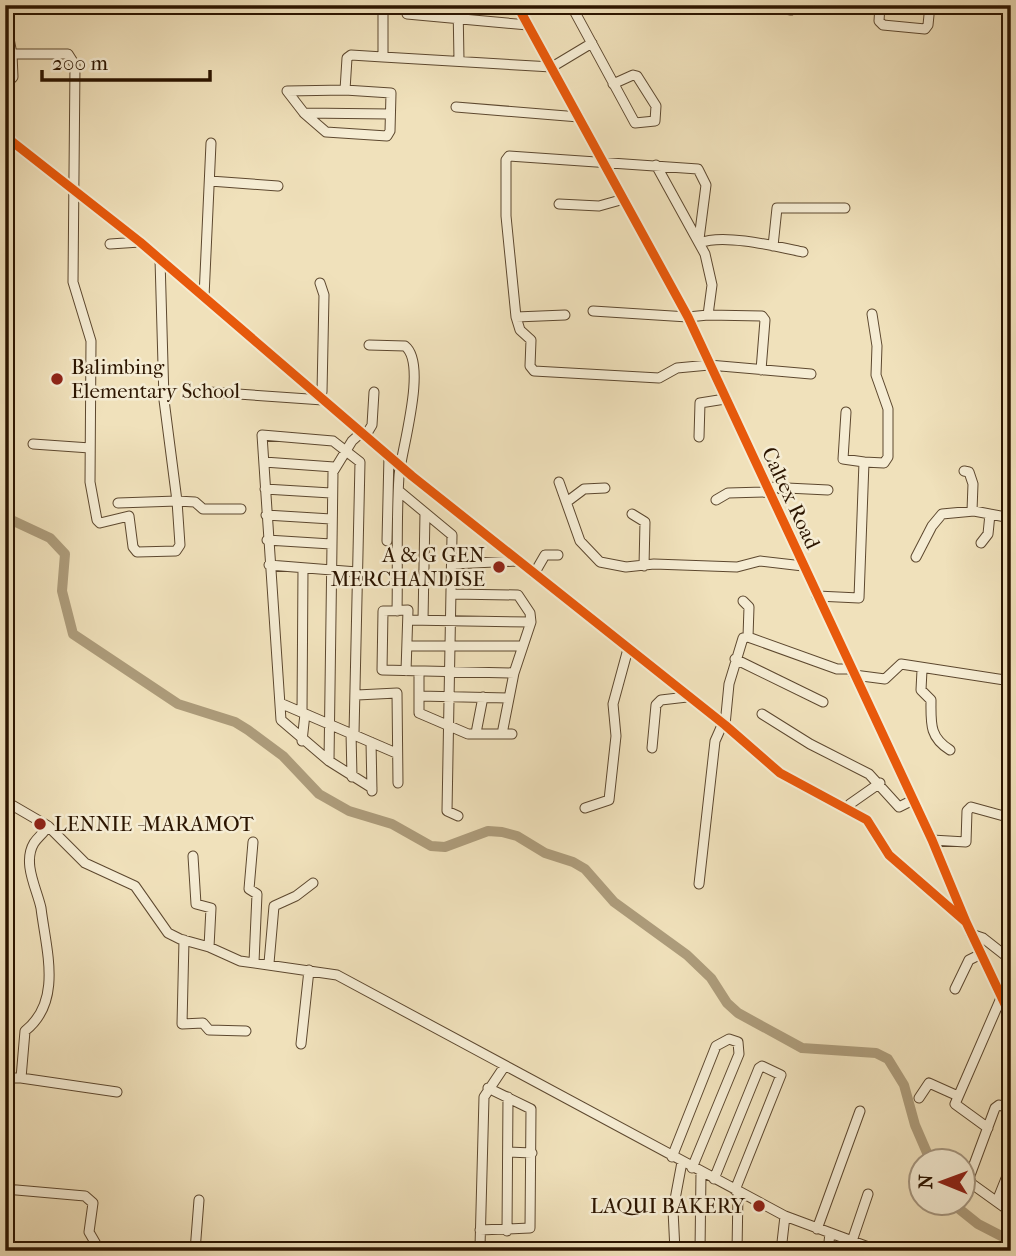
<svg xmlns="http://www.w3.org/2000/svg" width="1016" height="1256" viewBox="0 0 1016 1256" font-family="'IM FELL French Canon',serif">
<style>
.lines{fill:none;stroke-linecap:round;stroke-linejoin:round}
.river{stroke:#ad9c7b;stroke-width:10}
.minor-casing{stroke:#5d482f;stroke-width:11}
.minor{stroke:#f5ecd3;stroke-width:9}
.cycleway-casing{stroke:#f5ecd3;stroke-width:13}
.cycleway{stroke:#e8590c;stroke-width:9}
.poi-dot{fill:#8f2418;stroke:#f5ecd3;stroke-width:2.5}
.labels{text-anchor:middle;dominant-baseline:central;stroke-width:5;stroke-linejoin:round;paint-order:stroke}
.poi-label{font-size:21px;fill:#2c1500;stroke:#f5ecd3;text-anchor:start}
.street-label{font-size:21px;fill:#2c1500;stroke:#f5ecd3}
</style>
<rect width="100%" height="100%" fill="#f0e1bb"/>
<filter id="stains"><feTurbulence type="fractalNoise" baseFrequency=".00286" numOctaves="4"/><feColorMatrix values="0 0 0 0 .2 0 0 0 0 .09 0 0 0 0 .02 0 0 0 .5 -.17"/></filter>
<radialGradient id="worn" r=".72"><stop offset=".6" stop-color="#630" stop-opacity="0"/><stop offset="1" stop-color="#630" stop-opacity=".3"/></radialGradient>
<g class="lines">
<!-- river -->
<path class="river" d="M5 517 50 538 65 554 62 591 73 634 178 704 235 722 248 730 283 756 319 794 349 811 392 824 431 846 445 847 488 831 502 832 517 836 545 853 573 862 585 869 614 902 687 955 711 978 727 1003 738 1013 802 1048 876 1053 888 1059 904 1085 915 1125 931 1162
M953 1204 978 1224 1011 1241"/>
<!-- minor casing -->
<g class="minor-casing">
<path id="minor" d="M458 5 459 60
M517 5 688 317 932 840 966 922 1011 1017
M571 5 635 123 655 121 656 106 637 76 633 75 613 84
M765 5 791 10 799 5
M880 5 879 21 883 25 925 29 928 25 930 5
M407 14 528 25
M5 18 12 54H68L75 65 73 282 91 341 90 482 97 520 100 523 129 516 133 547 137 552 176 551 180 545 177 501 195 502 203 509H241
M383 57 552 67 592 43
M5 85 13 77 12 54
M345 90 347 58 351 55 383 57V11L379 6 365 5
M456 107 579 117
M304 113 326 132 387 136 390 131 391 93 345 90 287 91 304 113 390 114
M5 136 140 242 412 476 725 725 780 773 867 820 889 855 966 922
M656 165 705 254 712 285 708 315
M210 181 278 186
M559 204 599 206 624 199
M700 243C723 233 779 247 803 252
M110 244 140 242
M773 246 777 208H845
M204 297 211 143
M593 311 688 317 708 315 762 316 765 320 761 370
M565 315 516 317 506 216V160L509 156 698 169 706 185 699 239
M516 317 520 330 531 340 530 366 534 371 659 378 677 368 709 365 811 374
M369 345 405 346C428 364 401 451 399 476 396 521 398 566 397 611
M209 392 323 400
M318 396 322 392 324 295 320 283
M846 412 843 459 864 462
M366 435 372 425 374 392
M699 437 700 403 725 399
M33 444 90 448
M264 462 334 467
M964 471 969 472 973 484 972 511
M559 482 580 541 600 562 626 567 654 564 737 567 760 561 803 566
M766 487 828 490
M265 489 331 493
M399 491 452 535 447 811 458 816
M716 500 728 493 768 492
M568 501 584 489 605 488
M118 503 177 501 164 400 160 259
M632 514 645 522 644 566
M266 515 331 519
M267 540 331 544
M387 541 389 455
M981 543 988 534 990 514
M916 557 932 526 942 514 974 511 1011 518
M453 564 517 561
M269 565 357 572
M534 574 545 555H558
M452 594 518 595 530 613 531 622 514 673 502 734
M817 596 859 598 864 462 884 463 888 457V409L876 375 877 346 872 314
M743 601 749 607 748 637
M408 620 531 622
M423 620 425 513
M407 646H522
M735 659 823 702
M922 670 921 690 931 700C931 723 929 737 950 750
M406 671 408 610 383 611 382 670 514 673
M419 671V713L468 734H512
M854 675 885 679 901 664 1011 681
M357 695 397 693 398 783
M419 696 508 698
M280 703 396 753
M302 712 303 569
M762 714 810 744 869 774 899 807 913 800
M725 725 729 684 743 638 748 637 837 669H851
M351 733 352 777
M476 733 483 697
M354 734 360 462 333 441 262 435 281 720 329 761 372 788
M302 741 305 714
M371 742 372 791
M652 748 656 705 661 700 687 697
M329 761 333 472 352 441 362 432
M5 801 48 826 85 863 135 886 168 933 180 939 209 947 240 961 337 975 785 1216 879 1251
M850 804 880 783
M585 808 609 800 616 736 613 704 628 649
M932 840 966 842 967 811 971 807 1011 818
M253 842 249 889 257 894 254 962
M193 856 196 904 211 908 209 947
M699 884 715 741 723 723
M971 934 983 938 1011 960
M184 940 182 1024 203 1023 209 1030 246 1031
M269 963 274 906 296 896 313 883
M955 989 969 960 981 954
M301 1044 309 970
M504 1067 484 1097 480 1247 482 1250 515 1251
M5 1078H21L25 1031C63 1001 46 950 41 908 37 889 22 863 34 843 38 837 44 833 48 826
M21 1078 117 1092
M919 1098 929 1083 958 1096
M1011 1109 999 1105 995 1108 969 1178 972 1184 1011 1212
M988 1128 955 1104 1001 998
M5 1145 9 1146 8 1188
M508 1152 532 1153
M672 1157 716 1046 729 1039 738 1042 739 1054 692 1168
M714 1179 759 1068 762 1066 781 1075 735 1190
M5 1189 85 1196 93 1203 89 1232 100 1251
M997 1201 1011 1166
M817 1229 860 1111
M480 1230 530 1228 531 1109 488 1088
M507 1231 508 1097
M852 1241 868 1194
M195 1251 199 1200
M675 1251 673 1210 682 1162
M700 1251 701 1172
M737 1251 738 1192
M781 1251 785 1216
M828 1251 830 1233"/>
</g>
<!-- minor -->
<use href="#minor" class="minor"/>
<!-- cycleway casing -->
<g class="cycleway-casing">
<path id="cycleway" d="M517 5 688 317 932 840 966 922 1011 1017
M5 136 140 242 412 476 725 725 780 773 867 820 889 855 966 922"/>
</g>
<!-- cycleway -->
<use href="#cycleway" class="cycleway"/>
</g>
<!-- markers -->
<g class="poi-dot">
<circle cx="57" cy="379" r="7"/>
<circle cx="499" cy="567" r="7"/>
<circle cx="40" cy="824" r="7"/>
<circle cx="759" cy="1206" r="7"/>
</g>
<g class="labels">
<!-- poi labels -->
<g class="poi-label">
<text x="71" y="367">Balimbing<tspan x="71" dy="24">Elementary School</tspan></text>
<text x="485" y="555" text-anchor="end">A &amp; G GEN<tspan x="485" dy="24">MERCHANDISE</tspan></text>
<text x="54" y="824">LENNIE -MARAMOT</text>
<text x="745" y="1206" text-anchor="end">LAQUI BAKERY</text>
</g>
<!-- street labels -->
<g class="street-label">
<text transform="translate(791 498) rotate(65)">Caltex Road</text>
</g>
</g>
<!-- margin -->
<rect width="1016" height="1256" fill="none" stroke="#f0e1bb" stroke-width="28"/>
<rect x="7" y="7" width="1002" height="1242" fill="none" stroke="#2c1500" stroke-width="3.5"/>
<rect x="14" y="14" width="988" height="1228" fill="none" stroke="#2c1500" stroke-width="2"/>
<!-- north arrow -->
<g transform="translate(942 1182) rotate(271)"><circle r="33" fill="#f5ecd3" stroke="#a5967f" stroke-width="2"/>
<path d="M0-5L12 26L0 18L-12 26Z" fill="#8f2418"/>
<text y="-10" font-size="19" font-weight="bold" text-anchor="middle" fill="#2c1500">N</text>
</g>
<!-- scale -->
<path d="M42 70v10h168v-10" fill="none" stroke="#2c1500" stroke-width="3.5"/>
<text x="52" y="70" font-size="21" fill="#2c1500" stroke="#f5ecd3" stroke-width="5" paint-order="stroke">200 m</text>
<rect width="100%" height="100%" filter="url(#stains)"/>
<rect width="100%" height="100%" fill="url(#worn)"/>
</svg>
